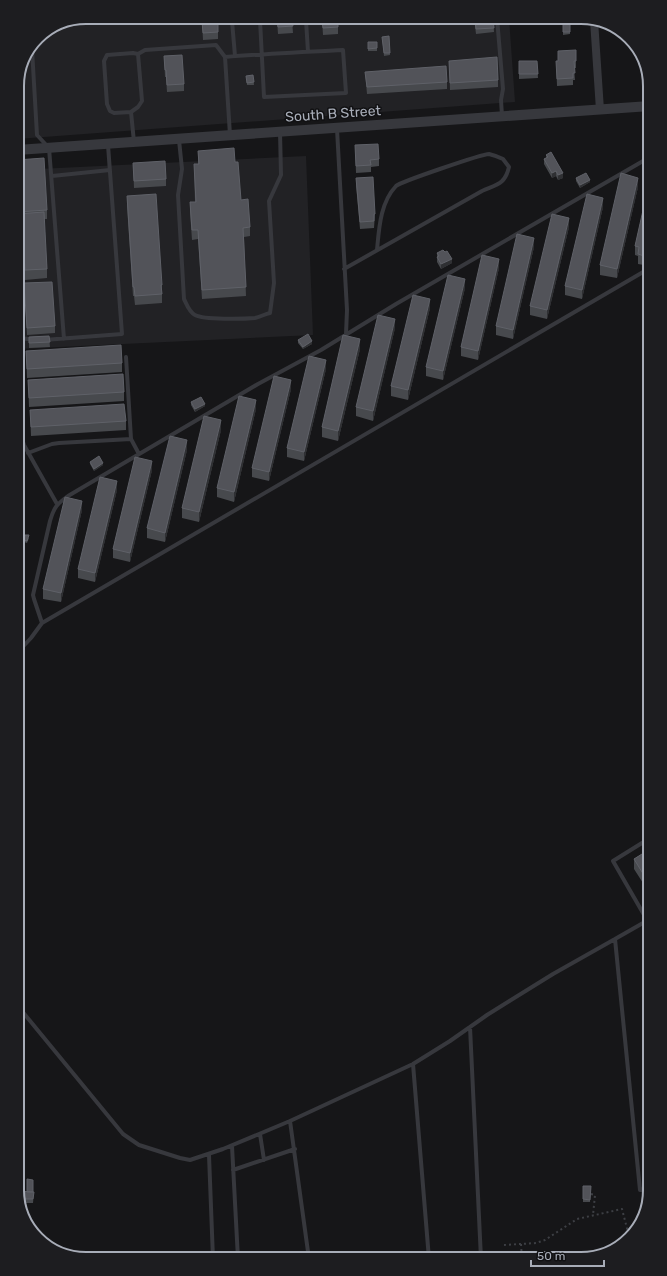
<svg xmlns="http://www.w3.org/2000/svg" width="667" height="1276" viewBox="0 0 667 1276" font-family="Rubik,sans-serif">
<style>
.built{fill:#222225}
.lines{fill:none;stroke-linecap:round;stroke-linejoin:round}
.path{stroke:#3d3f44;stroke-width:2;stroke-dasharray:2 3;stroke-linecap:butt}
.service{stroke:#37383d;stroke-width:4}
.minor{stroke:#37383d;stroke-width:8}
.tertiary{stroke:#37383d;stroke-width:10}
.wall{fill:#47494d}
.shaded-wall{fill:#2f3033}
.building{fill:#525359;stroke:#5f6168}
.labels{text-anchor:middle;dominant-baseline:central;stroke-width:3;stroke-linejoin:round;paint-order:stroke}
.street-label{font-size:14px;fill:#a8adb8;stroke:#111113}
.rim{fill:none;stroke:#a8adb8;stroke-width:2}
</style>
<rect width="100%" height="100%" fill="#161618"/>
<!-- built -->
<path class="built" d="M509 18 515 102 17 139V82L37 37 60 22Z
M306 156 313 335 17 349V170Z"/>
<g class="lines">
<!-- path -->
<path class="path" d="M591 1194 595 1195 593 1215
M521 1244 522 1259
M504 1245 536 1243 545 1240 577 1219 622 1209 629 1236"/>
<!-- service -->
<path class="service" d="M497 18 503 89 501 100 502 116
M306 20 308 52
M232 21 235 56
M32 49 37 135 49 148 64 339
M138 54 145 50 216 45 225 57
M131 112 114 113 110 111 107 104 104 61 107 55 133 53 138 54 142 101 138 107 131 112 134 142
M337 129 347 310 346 334
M230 135 225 57C264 54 304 52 343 50L346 93 264 97 260 20
M179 140 182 169 178 195 184 299C187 305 189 312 195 315 204 320 243 319 255 318 260 317 265 314 270 313L274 283 269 201 281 175 280 132
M52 176 110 170
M344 269 482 191C498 184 505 184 509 167L503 159C499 157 493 155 489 154 482 154 400 182 396 186 380 203 379 229 377 250
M17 309 21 338 34 340
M44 340 122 334 108 145
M126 357 131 439 139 454
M19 363 22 439 24 445 57 504
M28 453 52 444 59 443 131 439
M42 623 650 268
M17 653 31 638 42 623 34 599 33 595 50 521C54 507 57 504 68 496L258 384 321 350 396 304 650 157
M647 920 613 861 650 838
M615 939 640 1190 650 1189
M17 1005 123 1134 139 1145 180 1158 190 1160 223 1149 290 1121 413 1064 450 1041 487 1015 553 974 615 939 650 919
M470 1027 481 1259
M413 1064 429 1259
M290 1121 309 1259
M260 1134 264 1160
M232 1146 238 1259
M209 1155 213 1259
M233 1170 295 1149"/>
<!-- minor -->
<path class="minor" d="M594 20 600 110"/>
<!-- tertiary -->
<path class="tertiary" d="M17 150 650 106"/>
</g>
<!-- wall -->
<path class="wall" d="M474 18H493L494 32 476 34Z
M277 20H292L293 33 278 34Z
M322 20H338V34L323 35Z
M202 21H218V39L203 40Z
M563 24H570V34L563 35Z
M389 36 390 55 384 56 382 37Z
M368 42 377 48V51H368Z
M558 51 576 61V68H574L575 80H573V85L557 86 556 61H558Z
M164 56 184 84V91L167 92 166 77H165Z
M449 61 498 80V87L450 90Z
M519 61H537L538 78 519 79Z
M365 72 447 82V89L367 94Z
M253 75 254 85H247L246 76Z
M355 145 379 159V166L371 167V172L356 173Z
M198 151 235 162 241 200 250 227V236L244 237 246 296 202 299 198 239 192 240 190 212V202H195L194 164H198Z
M546 155 563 178 558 180 556 176 552 178 544 164V159L546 158Z
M17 160 47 210V219H44L47 269V278L25 280 24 263H17Z
M133 163 166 179V186L134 188Z
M356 178 375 214 374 228 360 229 356 185Z
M576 178 590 182 580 188 576 181Z
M650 179V258L646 257 644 265 638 264V256L635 255V246Z
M638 187 617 278 600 275V265Z
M127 196 162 285V303L135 305 134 296H133L127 206Z
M603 207 582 299 565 295V286Z
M569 227 547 319 530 315V306Z
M534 247 513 339 496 335V326Z
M437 253 452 263 441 269 437 262Z
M499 268 478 360 461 356V347Z
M24 283 55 326V333L27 335Z
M465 288 443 380 426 376V367Z
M430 308 408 400 391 396V386Z
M395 328 373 421 356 416V407Z
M49 336 50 347 29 348V337Z
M298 340 312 344 303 349 298 343Z
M17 342H21V348H17Z
M360 349 338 441 322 437V427Z
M26 351 122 363V372L27 378Z
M326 369 304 461 287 457V448Z
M28 380 124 392V401L29 407Z
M291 389 269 481 252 477V468Z
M191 402 205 406 195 412 191 405Z
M256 409 234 502 217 497V488Z
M30 410 126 421V430L31 436Z
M221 430 199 522 182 518V508Z
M187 450 165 542 147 538V528Z
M90 462 103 465 94 471 90 464Z
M152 470 130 562 113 558V549Z
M117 490 95 582 78 578V569Z
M82 510 61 602 43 599V589Z
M29 538 27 543 24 542V540Z
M650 849V894L634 869V859Z
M583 1186H591L590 1202H583Z
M17 1190 21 1191 34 1192 33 1203H20Z"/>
<!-- shaded-wall -->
<path class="shaded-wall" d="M556 171V176L552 178V173Z
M563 173V178L558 180V175Z
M638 178V187L617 278V269Z
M590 180V182L580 188V185Z
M603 198V207L582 299V290Z
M569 218V227L547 319V310Z
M534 238V247L513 339V330Z
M646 248V257L644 265V256Z
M452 259V263L441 269V264Z
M499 259V268L478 360V351Z
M465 279V288L443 380V371Z
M430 299V308L408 400V390Z
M395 319V328L373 421V411Z
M360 339V349L338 441V431Z
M312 341V344L303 349V347Z
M326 360V369L304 461V452Z
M291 380V389L269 481V472Z
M256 400V409L234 502V492Z
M205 404V406L195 412V409Z
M221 420V430L199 522V512Z
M187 440V450L165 542V533Z
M152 461V470L130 562V553Z
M103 463V465L94 471V469Z
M117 481V490L95 582V573Z
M82 501V510L61 602V593Z"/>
<!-- building -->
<path class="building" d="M475 18H493L494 28 476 29Z
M277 20H292L293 26 278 27Z
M322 20H338V27L323 28Z
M202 21H218V32L203 33Z
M563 24H570V32H563Z
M389 36 390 53H384L382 37Z
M368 42H377V48L368 49Z
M576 50V61H574L575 73H573V78L557 79 556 61H558V51Z
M182 55 184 84 167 85 166 70H165L164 56Z
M497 57 498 80 450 83 449 61Z
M519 61H537L538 74H519Z
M446 66 447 82 367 87 365 72Z
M253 75 254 82 247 83 246 76Z
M378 144 379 159 370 160 371 165 356 166 355 145Z
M234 148 235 162H238L241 200 248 199 250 227 243 228 246 287 202 290 198 230H192L190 202H196L194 164H199L198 151Z
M551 152 563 173 558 175 556 171 552 173 544 159 548 157 546 155Z
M44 158 47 210 17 212V160Z
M165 161 166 179 134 181 133 163Z
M586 173 590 180 580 185 576 178Z
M621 173 638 178 617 269 600 265Z
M373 177 375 214H374V221L360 222 356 178Z
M650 179V249L646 248 644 256 638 254 639 247 635 246Z
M156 194 162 285H161L162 294 135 296 134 287H133L127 196Z
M587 194 603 198 582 290 565 286Z
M44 212 47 269 25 270 24 254H17V214Z
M552 214 569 218 547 310 530 306Z
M517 234 534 238 513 330 496 326Z
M443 250 445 252 447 251 452 259 441 264 437 257 439 256 437 253Z
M482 255 499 259 478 351 461 347Z
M448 275 465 279 443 371 426 367Z
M52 282 55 326 27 328 24 283Z
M413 295 430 299 408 390 391 386Z
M378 315 395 319 373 411 356 407Z
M308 334 312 341 303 347 298 340Z
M343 335 360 339 338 431 322 427Z
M49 336 50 342 29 343V337Z
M17 342H21V346H17Z
M121 345 122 363 27 369 26 351Z
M309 356 326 360 304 452 287 448Z
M123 374 124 392 29 398 28 380Z
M274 376 291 380 269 472 252 468Z
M239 396 256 400 234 492 217 488Z
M201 397 205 404 195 409 191 402Z
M124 404 126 421 31 427 30 410Z
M204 416 221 420 199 512 182 508Z
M170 436 187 440 165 533 147 528Z
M99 456 103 463 94 469 90 462Z
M135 457 152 461 130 553 113 549Z
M100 477 117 481 95 573 78 569Z
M65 497 82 501 61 593 43 589Z
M25 535H29L27 541 24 540Z
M650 849V885L634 859Z
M17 1179H21V1191H17Z
M27 1179 33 1180V1192H27Z
M583 1186H591L590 1200 583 1199Z
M17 1191 34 1192 33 1199H19Z"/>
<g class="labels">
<!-- street labels -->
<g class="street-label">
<text transform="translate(333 114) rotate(-4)">South B Street</text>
</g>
</g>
<!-- crop -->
<path d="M0 0H667V1276H0ZM86 24H581A62 62 0 0 1 643 86V1190A62 62 0 0 1 581 1252H86A62 62 0 0 1 24 1190V86A62 62 0 0 1 86 24Z" fill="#1d1d20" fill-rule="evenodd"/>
<path class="rim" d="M86 24H581A62 62 0 0 1 643 86V1190A62 62 0 0 1 581 1252H86A62 62 0 0 1 24 1190V86A62 62 0 0 1 86 24Z"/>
<!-- scale -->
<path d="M531 1260v6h73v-6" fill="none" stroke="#a8adb8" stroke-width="2"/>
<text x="537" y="1260" font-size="12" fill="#a8adb8" stroke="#111113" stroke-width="3" paint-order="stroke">50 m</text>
</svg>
